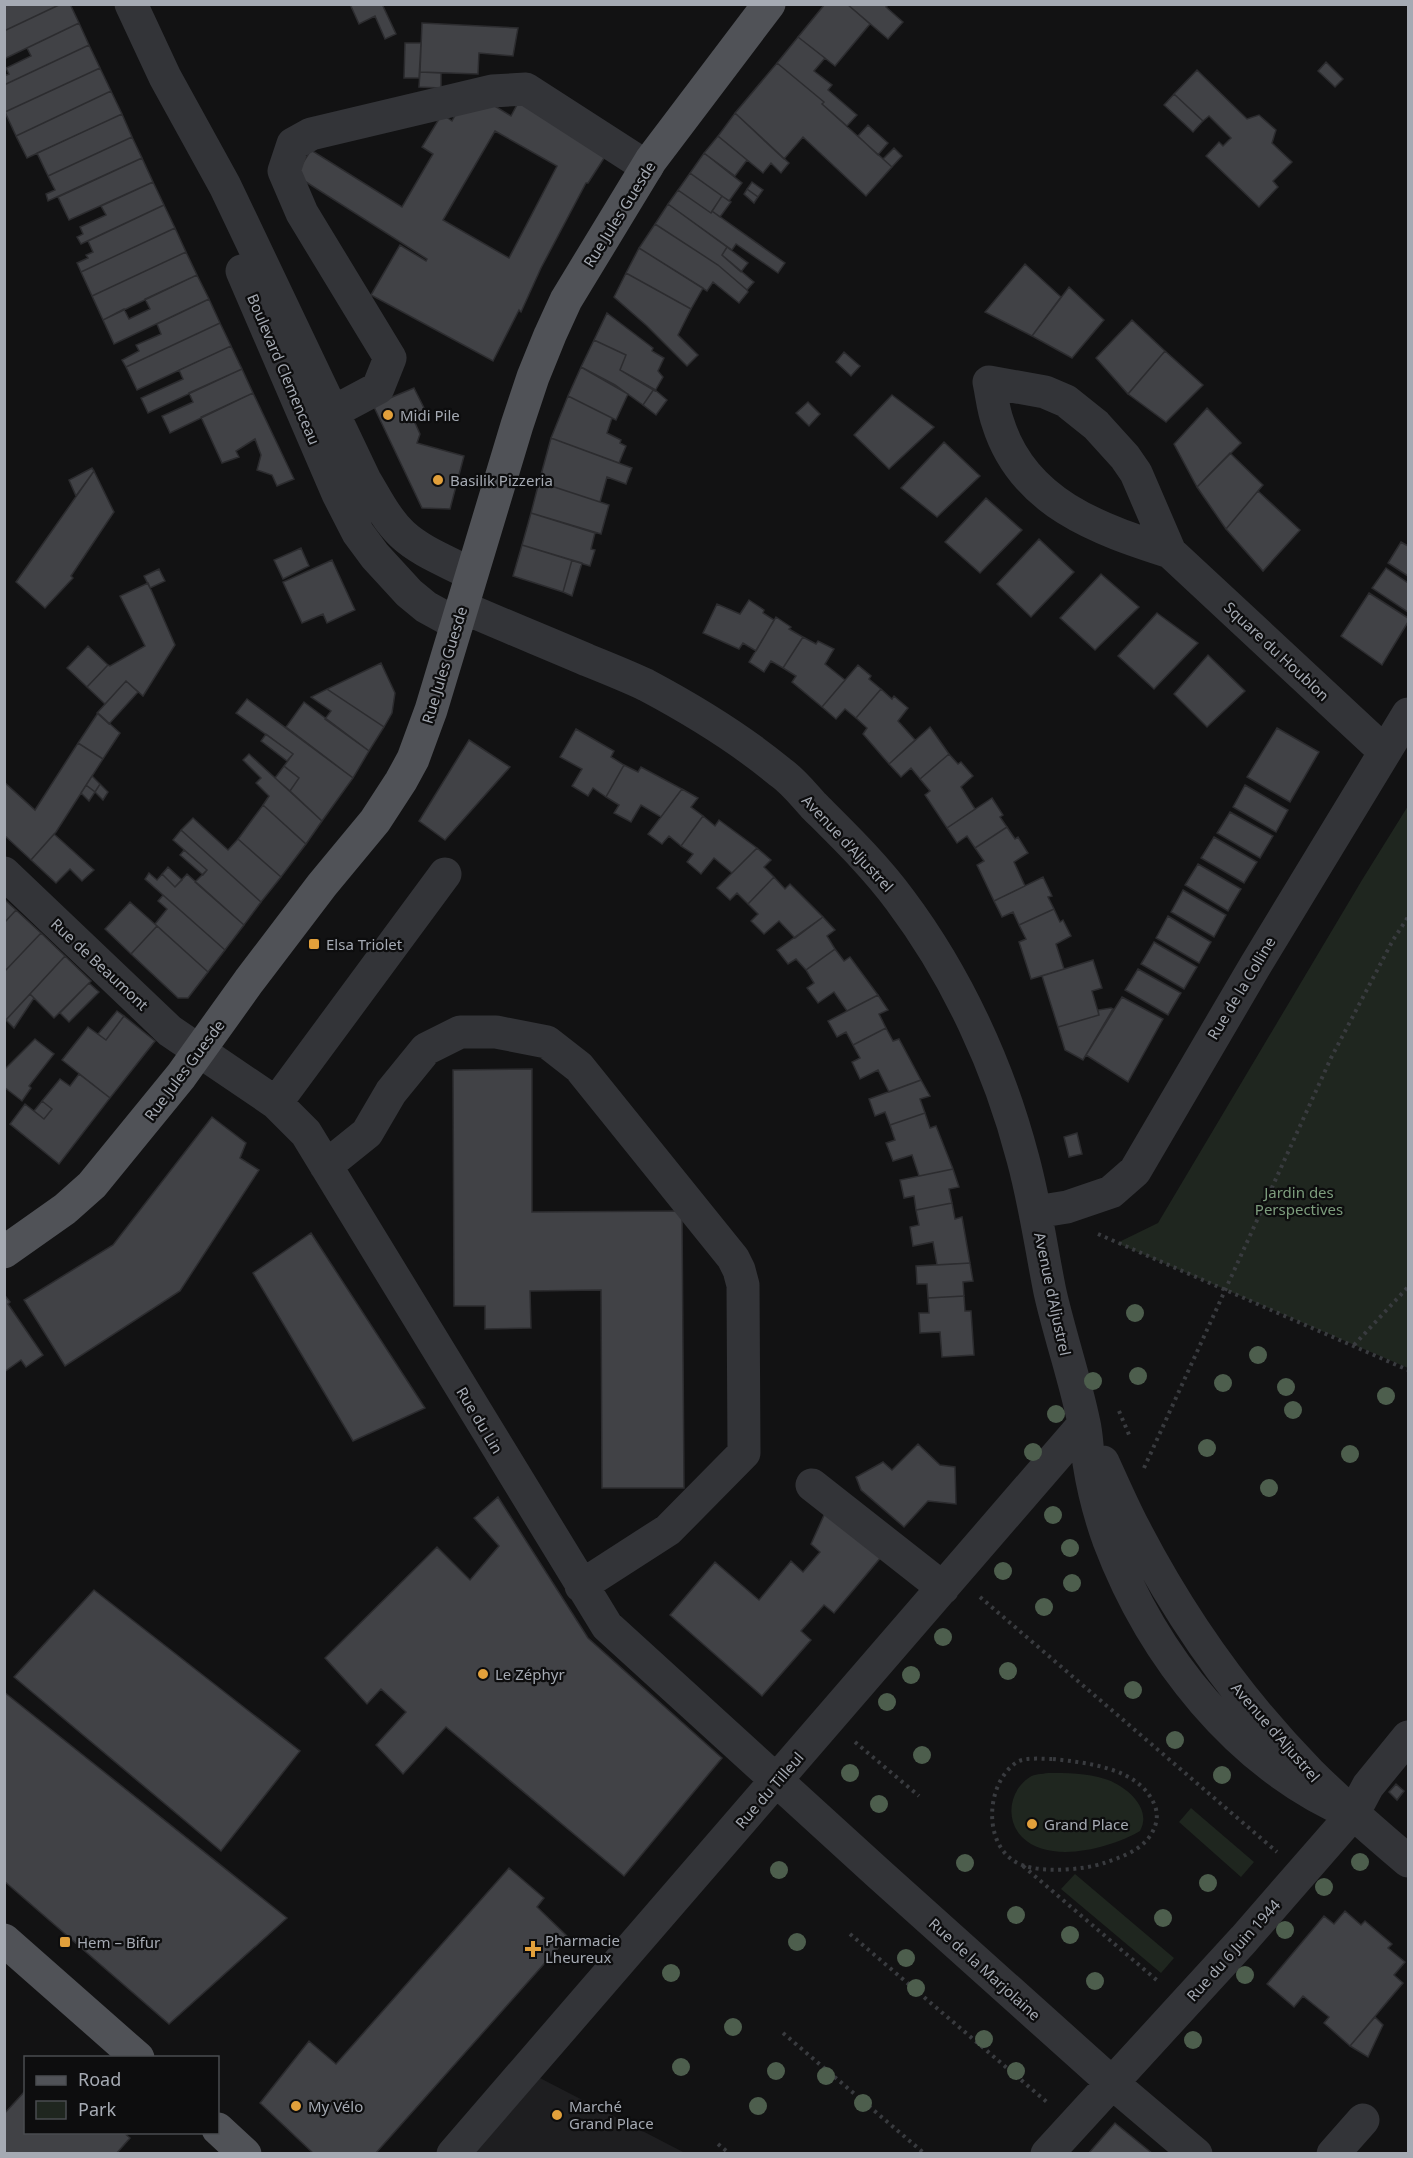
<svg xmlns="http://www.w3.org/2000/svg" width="1413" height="2158" viewBox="0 0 1413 2158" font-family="'Noto Sans',sans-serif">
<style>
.built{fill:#1e1e20}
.green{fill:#1f261f}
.building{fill:#414246;stroke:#2c2c2f;stroke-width:1.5;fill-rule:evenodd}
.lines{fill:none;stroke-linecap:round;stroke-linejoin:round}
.path{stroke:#393b3f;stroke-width:4;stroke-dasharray:3 4.5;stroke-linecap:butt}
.minor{stroke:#333438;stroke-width:33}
.major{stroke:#505257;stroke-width:33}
.tree{fill:#4d5e4d}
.poi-dot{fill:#e2a03b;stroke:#0d0d0e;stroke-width:2}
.labels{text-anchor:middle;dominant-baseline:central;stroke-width:4.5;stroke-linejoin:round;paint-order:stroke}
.street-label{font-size:15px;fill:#a5aab3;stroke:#0d0d0e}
.poi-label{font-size:15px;fill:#a5aab3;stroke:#0d0d0e;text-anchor:start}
.park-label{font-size:15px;fill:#7d9d7d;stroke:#0d0d0e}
</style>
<rect width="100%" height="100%" fill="#121213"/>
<!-- built -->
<path class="built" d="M536 2076 685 2153 468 2154Z"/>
<!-- green -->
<path class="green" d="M1408 806V1368L1117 1243 1158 1223 1362 880Z
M1048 1773C1066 1773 1087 1773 1105 1779 1125 1785 1153 1808 1140 1831 1111 1848 1050 1865 1022 1837 1005 1820 1009 1790 1030 1777 1034 1774 1042 1774 1048 1773Z
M1191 1808 1254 1862 1241 1877 1179 1822Z
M1075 1874 1174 1958 1161 1973 1061 1889Z"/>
<!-- building -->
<path class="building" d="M7 4H61L4 31V5Z
M61 4H70L79 23 4 59V31Z
M350 4H382L396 34 385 39 375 16 359 24Z
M825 4H847L870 24 835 66 798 37Z
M847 4H889L886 7 903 22 888 39Z
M79 23 89 45 4 85V76L9 74 6 68 31 56 27 48Z
M422 23 518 28 513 56 479 53 478 74 420 72Z
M798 37 825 58 814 71 832 85 828 90 857 115 847 126 822 104 824 102 777 63Z
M405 43H421L419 78H404Z
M89 45 100 68 5 112 4 85Z
M1326 62 1343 79 1335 87 1318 71Z
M777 63 824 102 822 104 892 167 866 196 803 137 784 159 735 113Z
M100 68 111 91 16 136 5 112Z
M1197 70 1247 119 1259 115 1276 130 1272 143 1292 162 1273 181 1278 187 1259 207 1206 156 1219 142 1223 146 1231 138 1209 116 1203 121 1174 94Z
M420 72 441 73V88L419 87Z
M111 91 122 114 27 158 16 136Z
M1174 94 1203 121 1193 132 1164 105Z
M519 101 608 152 588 183H586L541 268 521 312 519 310 493 361 371 295 400 245 426 261 427 259 295 175 311 150 402 207 433 154 422 147 442 114 452 121 459 108 490 103 511 116ZM495 131 557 166 509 258 443 220Z
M735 113 789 163 781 173 771 163 763 173 718 136Z
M122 114 132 137 48 176 37 153Z
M868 125 888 143 878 155 858 136Z
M718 136 747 160 735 176 704 153Z
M132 137 142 158 48 201 46 194 55 190 48 176Z
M894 148 902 156 892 167 883 159Z
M704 153 742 183 729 201 690 173Z
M142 158 153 182 69 220 58 197Z
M690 173 722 196 711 213 678 190Z
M153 182 164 205 81 244 77 237 83 234 80 227 106 215 101 206Z
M752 182 763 190 758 197 747 189Z
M747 189 758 197 754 203 744 194Z
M678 190 711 213 712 211 785 263 778 273 736 244 732 250 668 204Z
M722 196 731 202 720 217 712 211Z
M668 204 727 247 722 255 754 282 747 290 718 265 655 224Z
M164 205 175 228 81 272 77 263 88 258 86 255 93 252 88 241Z
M655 224 718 265 747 290 748 292 739 303 713 282 707 291 639 248Z
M175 228 186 252 92 296 81 272Z
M727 247 748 263 741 272 722 255Z
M639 248 703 288 691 309 626 273Z
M186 252 197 275 103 320 92 296Z
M1025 264 1061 297 1032 336 985 312Z
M626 273 691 309 678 335 698 355 687 366 647 326 614 297Z
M197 275 209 299 114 344 103 320 124 309 129 319 150 309 145 299Z
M1069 287 1104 320 1072 358 1032 336Z
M209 299 220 323 126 367 122 360 139 351 136 345 161 334 157 324Z
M607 313 653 348 652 351 664 358 658 371 663 377 655 391 620 370 626 355 594 340Z
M1132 320 1165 351 1128 394 1096 358Z
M220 323 231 346 137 390 126 367Z
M594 340 626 355 620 370 654 389 643 405 615 385 581 367Z
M231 346 242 369 148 413 141 398 183 379 179 370Z
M1165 351 1203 385 1166 422 1128 394Z
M844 352 860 366 851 376 836 362Z
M581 367 628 394 616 420 568 396Z
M242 369 253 393 170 433 162 416 193 402 189 393Z
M414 388 425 410 412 416 420 434 417 443 464 456 450 509 422 508 373 405Z
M654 389 667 400 656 415 643 405Z
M253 393 294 479 277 486 272 475 257 470 261 455 255 439 236 451 239 457 222 463 201 417Z
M892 395 934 427 889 469 854 435Z
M568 396 612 418 607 433 621 440 620 443 626 446 619 463 551 438Z
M808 402 820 414 809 426 796 413Z
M1207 408 1241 443 1197 487 1174 444Z
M551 438 632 468 626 484 607 477 600 502 539 482Z
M944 442 980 476 937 517 901 488Z
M1230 453 1263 485 1226 529 1197 487Z
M92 468 94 471 76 496 69 480Z
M94 471 114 512 71 576 73 578 45 608 16 582Z
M539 482 609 505 601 534 531 513Z
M1258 491 1300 530 1263 571 1226 529Z
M986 498 1022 530 980 573 945 542Z
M531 513 595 533 591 549 595 550 590 566 522 545Z
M1039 539 1074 572 1031 617 997 584Z
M1401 542 1408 546V576L1388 563Z
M522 545 572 560 563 592 513 576Z
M301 548 309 566 283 579 274 560Z
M332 560 355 610 327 623 323 614 302 623 283 582Z
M572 560 582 563 572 596 563 592Z
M1386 568 1408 583V612L1372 588Z
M159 569 165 581 150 588 144 576Z
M1101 574 1139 607 1095 650 1060 618Z
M148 583 175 645 143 696 126 681 105 704 87 687 108 665 110 666 145 646 120 596Z
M1369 593 1408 618V622L1382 665 1341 636Z
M749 600 764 610 763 613 774 620 756 651 743 643 739 649 703 633 717 604 740 614Z
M1157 613 1198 643 1154 689 1118 656Z
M776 617 791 627 789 629 803 637 783 668 771 661 764 672 749 662Z
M803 637 816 644 818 641 834 649 825 664 845 680 822 707 792 682 796 676 783 668Z
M88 646 108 665 87 687 67 668Z
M1208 655 1245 691 1207 727 1174 694Z
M381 663 395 693 392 713 384 727 327 689Z
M858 665 871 676 869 679 881 689 856 718 845 709 836 719 822 707Z
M126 681 138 692 109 724 97 713Z
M327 689 384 727 369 751 325 719 331 711 311 697Z
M881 689 892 699 894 696 908 708 898 721 915 740 889 764 863 734 867 728 856 718Z
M247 699 353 778 322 821 290 791 299 778 284 766 293 754 236 713Z
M304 702 369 751 353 778 286 727Z
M98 713 120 733 103 759 78 743Z
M930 727 949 754 920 779 911 768 901 777 889 764Z
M1277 728 1319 752 1290 802 1247 777Z
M576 729 614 751 611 757 624 765 606 797 593 788 588 796 572 786 582 769 560 757Z
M266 734 293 754 287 761 261 741Z
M469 740 510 767 445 840 419 821Z
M78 743 103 759 56 832 31 860 4 835V782L35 810Z
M249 754 322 821 306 844 263 805 269 796 256 783 261 778 243 760Z
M949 754 958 764 961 762 973 776 961 787 975 809 947 828 925 795 930 791 920 779Z
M624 765 638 772 641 767 682 789 661 817 641 805 631 822 614 813 619 805 606 797Z
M284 766 299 778 290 791 275 778Z
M92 776 100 784 95 792 86 785Z
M100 784 108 792 103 800 95 792Z
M86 785 95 792 89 801 81 793Z
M1245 785 1288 810 1276 832 1233 807Z
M682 789 698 798 691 807 703 816 681 846 669 836 662 844 648 834Z
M992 798 1003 815 1000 817 1007 827 975 848 967 836 957 843 947 828Z
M263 805 306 844 281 877 238 839Z
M1230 812 1273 836 1260 858 1217 833Z
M703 816 715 826 719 820 757 848 732 873 714 858 701 874 687 862 693 854 681 846Z
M193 818 228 850 238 839 281 877 261 902 181 830Z
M1007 827 1015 839 1018 837 1028 853 1014 862 1025 886 994 901 977 865 984 861 975 848Z
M181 830 261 902 244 925 195 882 207 870 173 840Z
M54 834 94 870 82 881 70 869 56 883 31 860Z
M1214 837 1257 862 1244 883 1201 858Z
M757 848 771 860 764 867 774 877 748 904 737 893 730 900 717 888Z
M184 850 207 870 203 875 180 855Z
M1198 864 1241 889 1228 911 1185 885Z
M168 867 182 880 175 887 162 874Z
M149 873 157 880 162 874 175 887 187 874 244 925 225 950 145 879Z
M774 877 785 889 790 884 823 917 795 938 779 921 764 934 751 921 758 914 748 904Z
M1043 877 1052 896 1048 897 1054 909 1019 925 1013 912 1002 917 994 901Z
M1183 890 1226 915 1214 937 1171 912Z
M163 895 225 950 208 972 155 924 167 909 158 901Z
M4 899 16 910 4 923Z
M130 902 157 926 131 954 105 929Z
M1054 909 1060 922 1063 920 1071 936 1056 944 1064 969 1031 979 1019 942 1026 939 1019 925Z
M16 910 41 933 6 970 4 968V923Z
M1168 916 1211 942 1199 963 1156 938Z
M823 917 835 930 827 936 835 949 806 970 796 959 788 964 777 950Z
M157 926 208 972 188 998H178L131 954Z
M41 933 65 956 4 1022V972Z
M1154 942 1197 967 1184 989 1141 964Z
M835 949 844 961 850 957 878 995 847 1011 834 992 818 1003 807 988 814 983 806 970Z
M65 956 91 981 54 1018 30 994Z
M1093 960 1102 988 1092 991 1099 1015 1058 1027 1042 976Z
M1138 969 1181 993 1168 1015 1125 990Z
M89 983 99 992 69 1022 60 1013Z
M30 994 34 998 14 1028 6 1020Z
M878 995 888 1010 879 1014 886 1028 853 1045 846 1032 837 1037 828 1021Z
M1122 997 1163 1019 1128 1082 1086 1055Z
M1111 1008 1113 1009 1083 1060 1065 1050 1058 1027 1099 1015 1098 1010Z
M117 1011 124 1016 106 1040 98 1034Z
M124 1016 155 1041 110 1098 62 1060 88 1027 106 1040Z
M886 1028 893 1041 899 1039 921 1080 889 1092 878 1070 860 1079 852 1062 860 1058 853 1045Z
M35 1039 54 1054 29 1086 31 1088 22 1101 4 1087V1070Z
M532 1069V1212L682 1211 684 1488H602L601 1290 530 1291 531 1328 485 1329V1306H454L453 1070Z
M79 1074 110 1098 59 1164 10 1124 25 1104 44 1119 52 1109 42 1101 60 1079 70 1086Z
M921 1080 930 1096 920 1099 925 1113 890 1125 885 1112 875 1116 869 1099Z
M42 1101 52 1109 44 1119 34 1111Z
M925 1113 930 1128 936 1126 953 1169 919 1176 912 1155 893 1161 886 1143 895 1140 890 1125Z
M212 1117 246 1143 240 1158 259 1170 180 1291 65 1366 24 1300 113 1245Z
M1077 1133 1082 1154 1069 1157 1064 1137Z
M953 1169 959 1187 949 1189 952 1203 916 1210 914 1196 904 1198 900 1180Z
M952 1203 955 1219 962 1217 970 1263 937 1265 933 1242 913 1246 910 1227 919 1225 916 1210Z
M311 1233 425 1408 353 1441 253 1273Z
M970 1263 973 1281 963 1282 964 1296 928 1298 927 1284H917L916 1266Z
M964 1296 965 1311H971L974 1355 942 1357 940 1332 920 1333 919 1313H929L928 1298Z
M6 1297 10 1302 8 1304 43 1355 26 1367 21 1360 4 1372V1298Z
M918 1444 940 1465 955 1467 956 1504 928 1501 904 1527 861 1490 856 1477 883 1462 892 1470Z
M498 1497 588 1638 722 1758 624 1876 446 1727 403 1774 376 1745 406 1712 381 1689 367 1704 325 1658 437 1547 470 1580 499 1546 474 1518Z
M825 1513 882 1556 834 1613 824 1605 801 1631 811 1640 762 1696 670 1615 715 1562 759 1600 791 1561 803 1572 820 1552 811 1544Z
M94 1590 300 1751 221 1851 14 1677Z
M4 1692 287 1918 169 2024 4 1881Z
M1396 1784 1404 1791 1397 1800 1389 1792Z
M509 1868 544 1898 537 1907 568 1937 375 2154H314L260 2103 309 2041 336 2064Z
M1345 1911 1361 1925 1365 1921 1392 1944 1388 1948 1405 1962 1394 1975 1403 1983 1350 2046 1324 2023 1329 2017 1303 1996 1294 2007 1267 1984 1324 1916 1334 1924Z
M1375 2017 1383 2025 1368 2057 1350 2046Z
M26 2090V2132H123L130 2138 116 2154H4V2114Z
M1115 2123 1153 2154H1088Z"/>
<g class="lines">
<!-- path -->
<path class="path" d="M1098 1234 1408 1370
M1354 1345 1408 1287
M1119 1411 1130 1437
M1144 1468 1331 1058 1393 940 1408 917
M980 1597 1277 1852
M855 1742 919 1796
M1053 1759C1089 1763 1140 1768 1155 1806 1159 1817 1156 1827 1150 1836 1140 1851 1119 1858 1104 1863 1083 1870 1043 1873 1022 1865 982 1850 984 1784 1017 1762 1025 1757 1043 1759 1053 1759Z
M1023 1866 1159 1982
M850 1934 1048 2103
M783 2033 925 2154
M718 2144 730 2154"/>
<!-- minor -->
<path class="minor" d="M131 4 165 77 225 186 365 480C376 498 386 519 402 534 421 552 449 562 471 574
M242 271 338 494 358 533 375 556 409 593 426 607 457 624
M333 412 378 388 390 358 302 213 284 171 293 144 311 134 492 91 526 89 647 167
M1170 552C1098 529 1023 503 998 423 993 410 992 396 989 382L1045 392 1066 401 1096 425 1125 457 1136 473 1170 552 1384 751
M462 607C503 625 545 642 587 660 607 668 627 676 646 685 693 710 739 738 780 772 793 781 803 794 814 806 844 836 875 866 900 900 957 976 999 1067 1023 1159 1035 1203 1041 1247 1050 1292 1060 1336 1075 1379 1084 1423 1087 1436 1087 1450 1089 1463 1093 1489 1100 1516 1109 1541 1152 1655 1238 1765 1353 1814
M4 873 170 1031 276 1103 306 1133 607 1626 878 1873 1111 2082 1196 2154
M276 1103 445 874
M326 1166 367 1133 391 1092 426 1049 460 1032H496L547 1042 579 1067 733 1258 739 1270 743 1285 744 1453 668 1530 581 1586
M1036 1212 1067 1207 1111 1192 1135 1171 1255 966 1408 714
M1103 1462C1113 1484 1123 1507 1134 1528 1180 1617 1239 1701 1310 1773 1341 1804 1375 1833 1408 1861
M812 1485 943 1588
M453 2154 1084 1424
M1047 2154 1244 1939 1353 1814 1368 1786 1408 1737
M1333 2154 1363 2120"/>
<!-- major -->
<path class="major" d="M4 1252 65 1209 92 1185 181 1076 249 981 322 885 375 821 401 781 413 759 431 710 517 425 533 377 550 335 566 300 651 160 769 4
M4 1940 138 2058
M218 2129 245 2154"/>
</g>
<!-- trees -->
<g class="tree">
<circle cx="1135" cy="1313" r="9"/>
<circle cx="1258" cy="1355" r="9"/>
<circle cx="1138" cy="1376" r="9"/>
<circle cx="1093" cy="1381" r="9"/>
<circle cx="1223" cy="1383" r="9"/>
<circle cx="1286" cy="1387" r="9"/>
<circle cx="1386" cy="1396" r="9"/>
<circle cx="1293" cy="1410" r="9"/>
<circle cx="1056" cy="1414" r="9"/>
<circle cx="1207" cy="1448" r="9"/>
<circle cx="1033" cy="1452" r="9"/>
<circle cx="1350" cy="1454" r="9"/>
<circle cx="1269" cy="1488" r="9"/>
<circle cx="1053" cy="1515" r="9"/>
<circle cx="1070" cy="1548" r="9"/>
<circle cx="1003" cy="1571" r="9"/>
<circle cx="1072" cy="1583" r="9"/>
<circle cx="1044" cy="1607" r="9"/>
<circle cx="943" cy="1637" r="9"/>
<circle cx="1008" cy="1671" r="9"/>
<circle cx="911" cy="1675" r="9"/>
<circle cx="1133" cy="1690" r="9"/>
<circle cx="887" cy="1702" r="9"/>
<circle cx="1175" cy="1740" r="9"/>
<circle cx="922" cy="1755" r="9"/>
<circle cx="850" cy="1773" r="9"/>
<circle cx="1222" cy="1775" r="9"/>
<circle cx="879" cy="1804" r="9"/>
<circle cx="1360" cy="1862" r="9"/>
<circle cx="965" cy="1863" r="9"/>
<circle cx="779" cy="1870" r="9"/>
<circle cx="1208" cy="1883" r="9"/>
<circle cx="1324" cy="1887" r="9"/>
<circle cx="1016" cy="1915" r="9"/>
<circle cx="1163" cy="1918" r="9"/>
<circle cx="1285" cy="1930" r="9"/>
<circle cx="1070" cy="1935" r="9"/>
<circle cx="797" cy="1942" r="9"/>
<circle cx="906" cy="1958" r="9"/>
<circle cx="671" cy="1973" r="9"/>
<circle cx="1245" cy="1975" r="9"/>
<circle cx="1095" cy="1981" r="9"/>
<circle cx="916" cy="1988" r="9"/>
<circle cx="733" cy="2027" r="9"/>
<circle cx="984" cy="2039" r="9"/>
<circle cx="1193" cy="2040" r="9"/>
<circle cx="681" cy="2067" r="9"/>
<circle cx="776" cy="2071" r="9"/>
<circle cx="1016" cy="2071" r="9"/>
<circle cx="826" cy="2076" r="9"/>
<circle cx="863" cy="2103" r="9"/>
<circle cx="758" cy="2106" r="9"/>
</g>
<!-- markers -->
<g class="poi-dot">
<circle cx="388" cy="415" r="6"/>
<circle cx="438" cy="480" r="6"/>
<rect x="308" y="938" width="12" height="12" rx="3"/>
<circle cx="483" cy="1674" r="6"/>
<circle cx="1032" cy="1824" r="6"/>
<rect x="59" y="1936" width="12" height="12" rx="3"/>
<path d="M530 1940h6v6h6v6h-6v6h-6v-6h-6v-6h6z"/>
<circle cx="296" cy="2106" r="6"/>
<circle cx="557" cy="2115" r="6"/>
</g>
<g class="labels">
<!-- street labels -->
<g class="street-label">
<text transform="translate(619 214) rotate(-58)">Rue Jules Guesde</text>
<text transform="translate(284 369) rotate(67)">Boulevard Clemenceau</text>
<text transform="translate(1277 651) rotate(43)">Square du Houblon</text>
<text transform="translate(444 665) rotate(-73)">Rue Jules Guesde</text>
<text transform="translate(848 843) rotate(47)">Avenue d'Aljustrel</text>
<text transform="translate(100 964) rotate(43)">Rue de Beaumont</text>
<text transform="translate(1241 988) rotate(-59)">Rue de la Colline</text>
<text transform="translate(184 1070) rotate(-53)">Rue Jules Guesde</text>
<text transform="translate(1053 1294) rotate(78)">Avenue d'Aljustrel</text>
<text transform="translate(480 1420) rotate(59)">Rue du Lin</text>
<text transform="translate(1276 1732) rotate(49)">Avenue d'Aljustrel</text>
<text transform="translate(769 1790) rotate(-49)">Rue du Tilleul</text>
<text transform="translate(1233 1950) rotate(-48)">Rue du 6 Juin 1944</text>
<text transform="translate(985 1969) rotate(42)">Rue de la Marjolaine</text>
</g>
<!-- poi labels -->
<g class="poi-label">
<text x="400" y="415">Midi Pile</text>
<text x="450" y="480">Basilik Pizzeria</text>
<text x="326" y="944">Elsa Triolet</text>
<text x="495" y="1674">Le Zéphyr</text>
<text x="1044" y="1824">Grand Place</text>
<text x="545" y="1940">Pharmacie<tspan x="545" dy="17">Lheureux</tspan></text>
<text x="77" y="1942">Hem – Bifur</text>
<text x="308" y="2106">My Vélo</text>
<text x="569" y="2106">Marché<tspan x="569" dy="17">Grand Place</tspan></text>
</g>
<!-- park labels -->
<g class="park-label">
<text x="1299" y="1192">Jardin des<tspan x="1299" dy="17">Perspectives</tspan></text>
</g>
</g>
<!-- border -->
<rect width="1413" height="2158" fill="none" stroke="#a5aab3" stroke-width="12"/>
<!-- legend -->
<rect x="24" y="2056" width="195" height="78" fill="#0d0d0e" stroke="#4a4c50" stroke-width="1.5"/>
<rect x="36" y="2076" width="30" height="9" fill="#505257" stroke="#4a4c50" stroke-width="1.5"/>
<text x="78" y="2086" font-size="18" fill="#a5aab3">Road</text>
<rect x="36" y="2101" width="30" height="18" fill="#1f261f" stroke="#4a4c50" stroke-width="1.5"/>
<text x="78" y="2116" font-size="18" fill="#a5aab3">Park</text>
</svg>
